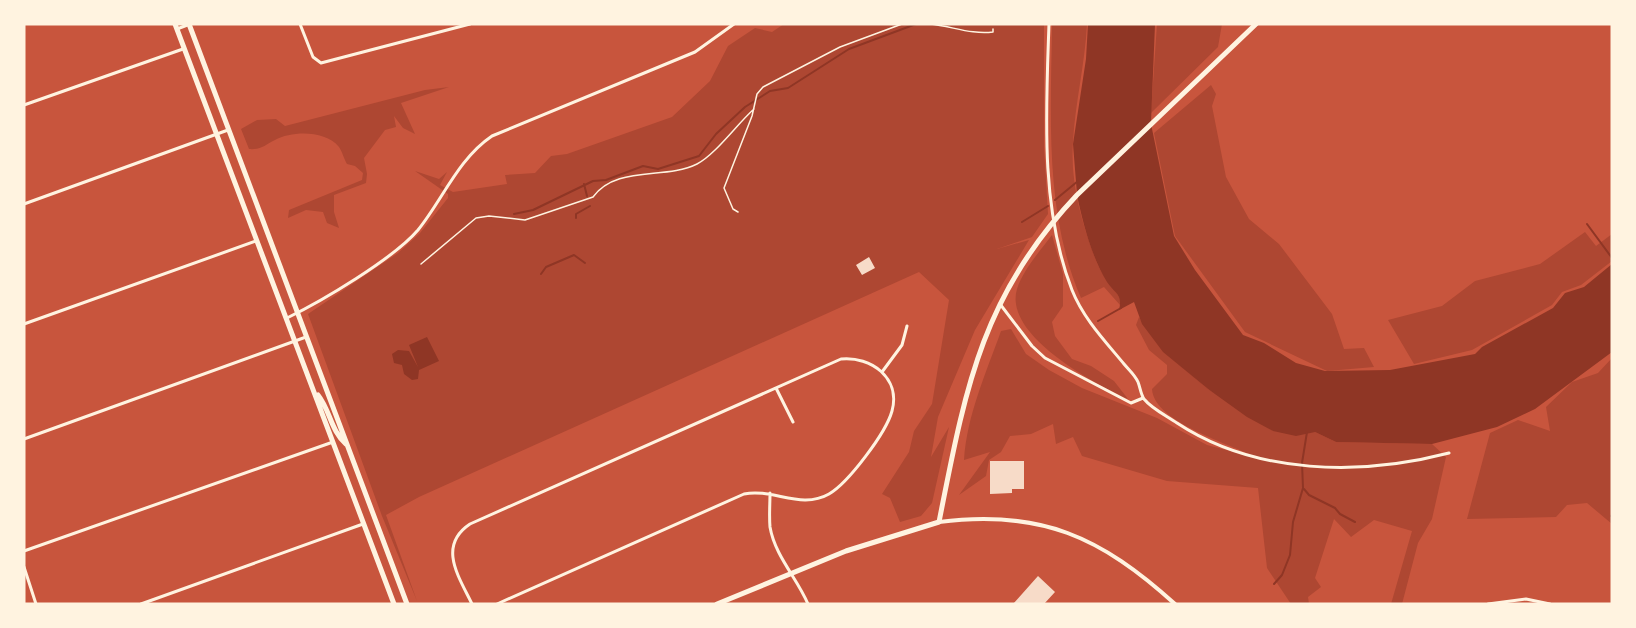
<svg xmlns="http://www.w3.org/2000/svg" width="1636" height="628" viewBox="0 0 1636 628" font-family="'Archivo Narrow',sans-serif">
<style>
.green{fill:#ae4732}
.water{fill:#8f3625}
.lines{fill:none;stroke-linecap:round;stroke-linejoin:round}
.stream{stroke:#8f3625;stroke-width:2}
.building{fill:#f7dbc8}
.path{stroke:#fff3e0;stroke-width:1.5}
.minor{stroke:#fff3e0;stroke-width:3}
.tertiary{stroke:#fff3e0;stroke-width:4}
.primary{stroke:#fff3e0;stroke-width:5}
</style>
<rect width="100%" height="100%" fill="#c8553d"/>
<!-- green -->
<path class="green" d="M784 24H1044V147L1048 214 1032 237 997 249 1029 240 975 330 938 417 931 457 949 427 932 503 921 516 900 522 890 498 882 494 909 452 914 431 932 404 949 300 919 272 419 497 386 515 417 601 382 516 308 314 398 253 420 233 448 198V194L415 171 439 179 447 172 440 185 453 192 507 184 505 175 535 173 551 156 567 154 672 117 710 81 728 46 755 28 772 32Z
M1052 24H1087C1085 64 1075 103 1073 142 1070 183 1082 225 1097 263 1104 280 1115 287 1121 301L1120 305 1104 287 1081 298C1044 213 1051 115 1052 24Z
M1157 24H1222L1218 47 1151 113Z
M1211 85 1216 94 1212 106 1226 177 1249 219 1279 244 1332 314 1344 349 1364 348 1374 367 1327 371 1245 332 1175 236 1154 133Z
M449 87 401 103 415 134 403 128 394 116 396 127 385 130 364 158 367 174 366 183 334 195V212L339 228 327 223 323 212 306 210 288 218 289 210 362 180 363 173 355 166 347 164C344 159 342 151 339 147 325 130 292 131 275 140 265 145 261 150 249 149L241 129 257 120 276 119 285 126 425 90Z
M1585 232 1596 246 1612 234V261L1581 285 1562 292 1552 305 1472 350 1414 364 1388 320 1442 306 1475 281 1540 264Z
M1052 235 1063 274V306L1052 322 1055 336 1072 359 1091 366 1114 381 1128 399C1095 384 1003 335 1017 289 1023 270 1040 251 1052 235Z
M1139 317 1163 351 1208 389 1273 431 1315 432 1336 442 1432 444 1446 457 1432 519 1418 543 1402 604H1391L1412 531 1374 520 1351 537 1334 519 1315 578 1321 587 1308 597 1309 604H1291L1267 568 1258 488 1167 481 1082 456 1073 437 1056 444 1053 424 1031 434 1010 436 1001 452 989 460 986 476 959 495 990 452 964 460C967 415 986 373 1001 331L1011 329 1026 354 1049 370 1082 388 1157 418 1207 445 1257 458C1232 444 1154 423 1152 389L1167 374V365L1149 350 1136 325Z
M1612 358V524L1587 503 1567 505 1556 517 1467 519 1490 433 1518 420 1550 431 1546 407 1572 382 1598 373Z"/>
<!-- water -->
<path class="water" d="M1088 24H1155L1151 122 1077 194 1073 144 1086 59Z
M1151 124 1174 236 1195 270 1243 335 1264 343 1296 363 1325 371 1390 370 1475 354 1482 347 1553 308 1565 293 1584 287 1612 264V352L1535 409 1497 427 1432 444 1336 442 1315 432 1296 436 1273 431 1247 417 1208 389 1163 352 1142 324 1134 302 1119 310C1123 294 1115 294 1107 282 1092 258 1083 224 1077 195Z
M427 337 439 361 419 370 418 379 412 380 404 374 402 365 394 363 392 354 398 350 409 351 418 367 409 345Z"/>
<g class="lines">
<!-- stream -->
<path class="stream" d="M584 184 587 196
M1055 200 1078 181
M514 214 533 210 593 181 606 180 643 166 658 169 699 156 716 134 745 107 770 91 788 88 849 49 916 24
M576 218V214L590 206
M1022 222 1048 206
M1587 224 1612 258
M541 274 546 267 574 255 585 263
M1098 321 1121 308
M1304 489 1309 495 1335 508 1340 514 1355 522
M1611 516 1612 515
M1274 584 1282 575 1290 555 1293 522 1303 488 1302 463 1307 432"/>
</g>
<!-- building -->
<path class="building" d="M869 257 875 268 862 275 856 265Z
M990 461H1024V489H1012V493L990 494Z
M1038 576 1055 592 1044 604H1013Z"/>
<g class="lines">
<!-- path -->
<path class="path" d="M930 24C951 26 972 35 993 32V29
M738 212 733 209 724 188 752 116 757 94 763 87 840 47 902 24
M421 264 476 218 489 216 525 220 593 197C616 165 665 180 697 164 716 154 737 124 754 109"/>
<!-- minor -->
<path class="minor" d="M300 24 313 57 321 63 470 24
M1049 24C1046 111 1040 208 1072 290 1083 318 1105 341 1124 364 1129 370 1135 375 1138 382 1140 387 1141 395 1144 399 1152 409 1167 416 1177 423 1256 475 1361 476 1449 453
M177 29 190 24
M24 105 183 49
M24 204 228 130
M1000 304 1032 346 1045 358 1131 403 1143 398
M287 318C322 301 393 259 418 230 443 199 458 159 492 136L695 52 734 24
M24 324 256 241
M882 372 902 345 907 326
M776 388 793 422
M24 439 306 337
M770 493C770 504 769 516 770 527 775 556 797 578 808 604
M24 551 333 442
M24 567 36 604
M141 604 363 524
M472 604C459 577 437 546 470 524L841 359C871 356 901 378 892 411 886 433 848 483 829 494 801 510 773 488 744 494L497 604
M1488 604 1526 599 1550 604"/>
<!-- tertiary -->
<path class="tertiary" d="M939 522C1041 509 1101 537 1175 604"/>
<!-- primary -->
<path class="primary" d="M175 24 394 604
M189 24 407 604
M318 395C330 410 331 431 346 444
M717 604 846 551 939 522C965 391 981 296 1077 195L1256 24"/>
</g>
<!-- border -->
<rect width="1636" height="628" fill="none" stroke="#fff3e0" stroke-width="51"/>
</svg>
